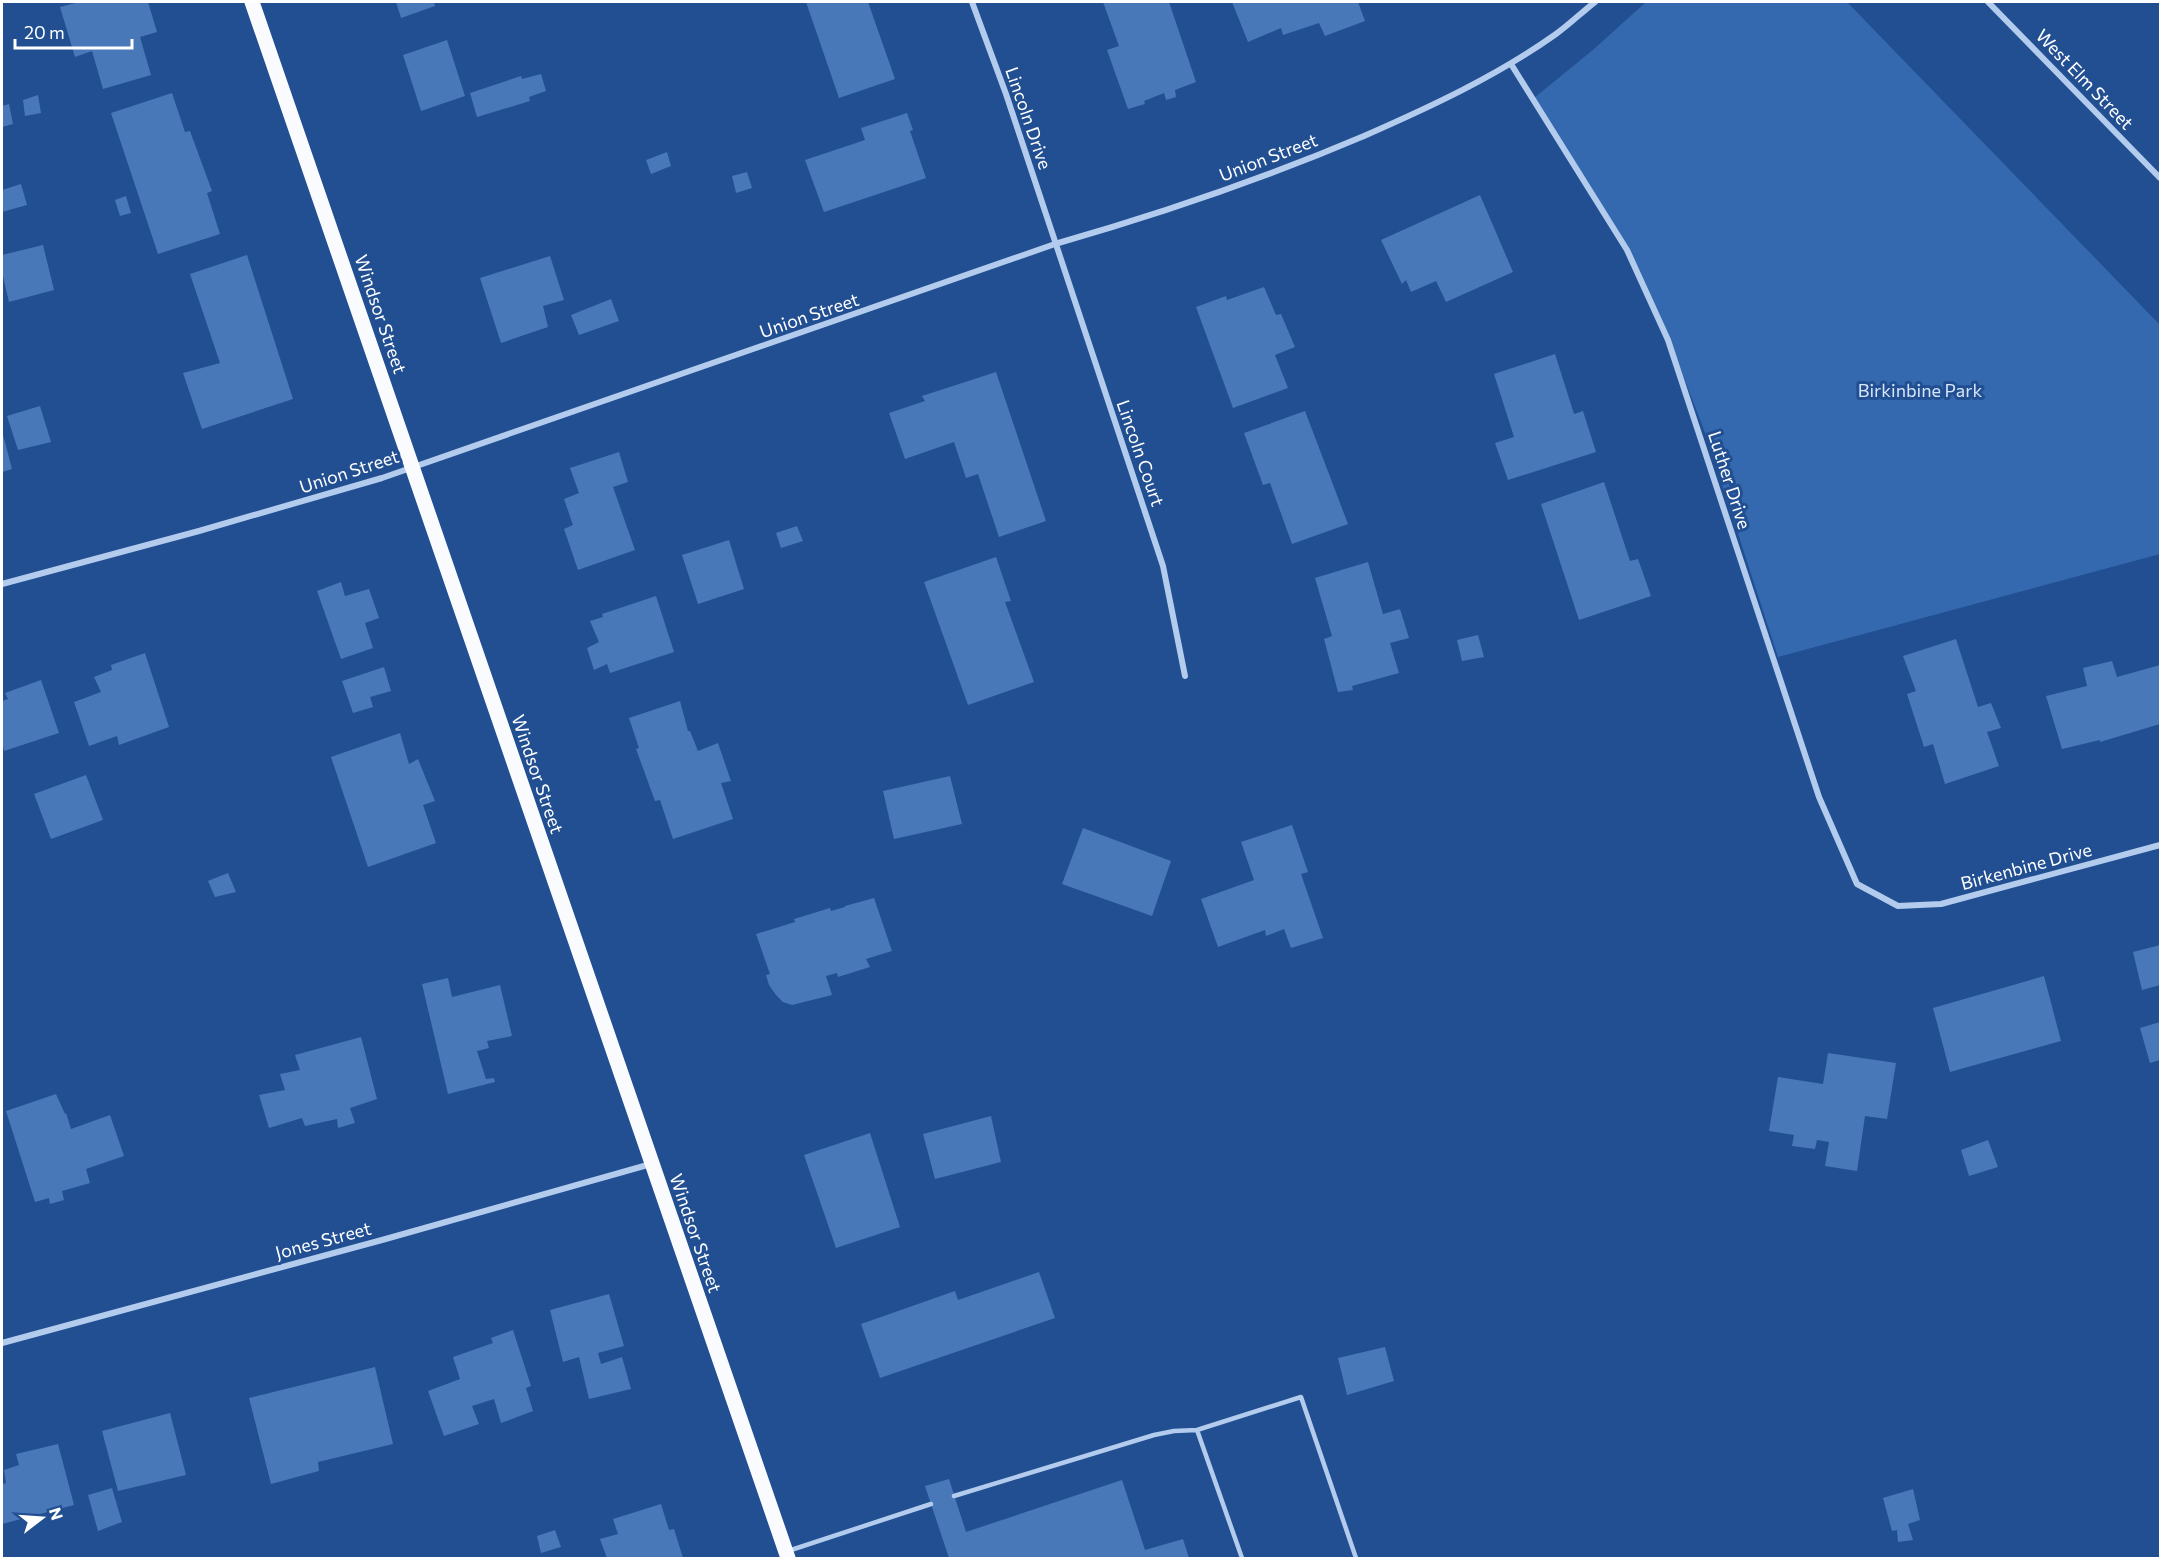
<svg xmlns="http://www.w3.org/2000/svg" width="2162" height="1560" viewBox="0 0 2162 1560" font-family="Commissioner,sans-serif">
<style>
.green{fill:#3469b0}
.building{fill:#4978b9}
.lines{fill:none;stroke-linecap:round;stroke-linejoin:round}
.service{stroke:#b3cced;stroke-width:4.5}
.minor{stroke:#b3cced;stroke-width:6}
.primary{stroke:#f9fbff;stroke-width:15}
.labels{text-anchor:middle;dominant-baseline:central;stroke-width:6;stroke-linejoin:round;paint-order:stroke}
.street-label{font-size:18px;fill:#fff;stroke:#214f92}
.park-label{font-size:18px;fill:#d8e6fa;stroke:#214f92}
</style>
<rect width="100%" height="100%" fill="#214f92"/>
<!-- green -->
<path class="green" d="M1646 2H1847L2160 325V554L1778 657 1706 435 1666 331 1619 234 1534 98 1594 49Z"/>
<!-- building -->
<path class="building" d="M79 2H148L157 32 140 37 151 75 103 89 92 51 75 57 60 7Z
M396 2H434L435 6 401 18Z
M806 2H868L895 79 839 98Z
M1103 2H1169L1196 82 1175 90 1176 97 1166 100 1164 93 1144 101 1145 104 1128 109 1107 50 1119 46Z
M1232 2H1358L1365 21 1325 36 1319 23 1283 35 1281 28 1248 42Z
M447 40 465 96 421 111 403 55Z
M541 74 546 91 529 97 530 101 477 117 470 93 521 76 522 79Z
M172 93 185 132 190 131 212 191 207 193 220 234 158 254 111 113Z
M38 95 41 113 25 116 23 100Z
M9 104 13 124 2 127V106Z
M907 113 913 130 910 131 926 178 824 212 805 160 865 140 861 128Z
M667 152 671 166 651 174 646 160Z
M747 172 752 188 736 193 732 176Z
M21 184 27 205 2 212V190Z
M1480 195 1513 272 1446 302 1436 281 1411 292 1406 280 1402 284 1381 240Z
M126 196 131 213 120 216 115 200Z
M43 245 54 290 9 302 2 272V255Z
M247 255 293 399 202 429 183 373 220 363 190 274Z
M550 256 564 300 543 306 548 327 501 343 480 278Z
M1264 287 1276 315 1281 314 1295 347 1275 355 1288 388 1233 408 1196 307 1226 296 1227 300Z
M611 299 619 321 579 335 571 315Z
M1555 354 1574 414 1583 411 1596 452 1508 480 1495 443 1514 437 1494 374Z
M996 372 1046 521 999 537 978 474 966 478 954 442 905 459 889 413 925 401 922 396Z
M40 406 51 442 18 450 7 416Z
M1305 411 1348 524 1292 544 1270 483 1263 485 1244 433Z
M2 431 12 469 2 472Z
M619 452 628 482 613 487 635 550 578 570 564 529 573 525 564 499 579 493 570 468Z
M1604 482 1630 561 1638 559 1651 596 1579 620 1541 504Z
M797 526 803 541 781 548 776 533Z
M729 540 744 589 698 604 682 555Z
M996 557 1011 601 1005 602 1034 682 968 705 924 582Z
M1368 562 1383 614 1400 609 1409 638 1390 643 1399 673 1352 686 1353 690 1338 692 1324 639 1332 636 1315 578Z
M341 582 345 596 369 589 379 618 365 623 373 648 341 659 317 591Z
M656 596 674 652 610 673 607 664 594 670 587 648 599 642 590 621 603 617 602 614Z
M1478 635 1484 657 1462 661 1457 640Z
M1956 639 1978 707 1991 703 2001 728 1987 732 1999 766 1945 784 1933 744 1924 747 1907 694 1916 691 1903 656Z
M145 653 169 727 119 745 117 736 89 746 74 702 101 692 94 677 112 670 111 665Z
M2112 661 2117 677 2160 665V724L2100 742V740L2062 749 2046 696 2087 686 2083 668Z
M384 667 391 691 370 697 373 707 353 713 342 681Z
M41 680 59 733 4 751 2 743V701L8 699 5 693Z
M680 701 688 731H690L698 751 718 743 731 781 721 783 733 819 673 839 660 800 655 801 636 749 639 748 629 718Z
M400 733 409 764 418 759 435 801 423 805 436 843 368 867 331 757Z
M86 775 103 820 51 839 34 794Z
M950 776 962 824 894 839 883 791Z
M1292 825 1308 872 1301 874 1323 938 1291 948 1284 929 1266 936 1265 930 1218 947 1201 899 1254 880 1241 842Z
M1083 828 1171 861 1152 916 1062 884Z
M228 873 236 892 215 897 208 881Z
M874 898 892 951 866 959 870 967 838 977 837 973 826 976 832 995 792 1005 783 1002 776 995 769 985 766 975 770 974 756 934 795 922 794 919 830 908 831 911 845 907V906Z
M2160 945V985L2142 990 2133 952Z
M2044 976 2061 1041 1950 1072 1933 1008Z
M448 978 452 997 500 985 512 1036 487 1041 489 1048 477 1051 486 1079 494 1078 495 1082 448 1094 422 984Z
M2160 1022V1060L2150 1063 2140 1028Z
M361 1037 377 1099 350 1108 355 1123 338 1128 337 1119 305 1126 302 1118 269 1128 259 1095 285 1090 280 1074 300 1070 295 1055Z
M1828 1053 1896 1063 1887 1119 1865 1116 1857 1171 1825 1166 1829 1142 1817 1140 1815 1149 1792 1146 1794 1135 1769 1131 1778 1077 1823 1084Z
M56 1094 65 1114 66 1113 71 1129 110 1115 124 1156 86 1169 90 1183 62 1191 64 1200 50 1204 49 1198 35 1202 6 1111Z
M991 1116 1001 1162 935 1179 923 1134Z
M870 1133 900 1227 836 1248 804 1155Z
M1988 1140 1998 1167 1969 1176 1961 1150Z
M1039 1272 1055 1318 880 1378 861 1324 955 1291 958 1300Z
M609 1294 624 1346 598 1353 601 1364 622 1357 631 1389 589 1399 579 1357 563 1362 550 1310Z
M513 1330 531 1386 526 1388 533 1411 501 1423 494 1399 472 1406 479 1424 444 1436 428 1391 460 1379 453 1357 493 1343 491 1338Z
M1385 1347 1394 1381 1347 1395 1338 1358Z
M375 1367 393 1444 318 1462 319 1471 271 1484 249 1398Z
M170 1413 186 1475 118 1491 102 1431Z
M58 1444 74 1505 2 1524V1484L6 1483 4 1470 19 1465 16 1454Z
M949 1479 966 1532 1122 1480 1145 1550 1183 1539 1189 1558H949L925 1486Z
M112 1488 122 1522 98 1531 88 1495Z
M1913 1489 1920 1520 1908 1524 1913 1540 1898 1542 1897 1530 1892 1531 1883 1498Z
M661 1504 669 1530 674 1529 683 1558H607L600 1539 618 1534 613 1519Z
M555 1530 561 1547 541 1553 537 1536Z"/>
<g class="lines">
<!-- service -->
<path class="service" d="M954 1496 1154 1435 1174 1431 1197 1430
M788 1551 931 1504
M1242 1558 1197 1430 1301 1397 1356 1558"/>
<!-- minor -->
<path class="minor" d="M972 2 1006 94 1163 566 1185 676
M1988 2 2160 178
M1511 64 1627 250 1668 340 1819 797 1857 884 1898 906 1941 904 2160 845
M2 584 199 531 382 478 1055 244C1160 214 1263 179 1364 136 1430 107 1497 76 1556 34 1570 24 1582 12 1595 2
M2 1343 382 1240 651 1164"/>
<!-- primary -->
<path class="primary" d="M252 2 788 1558"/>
</g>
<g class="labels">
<!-- street labels -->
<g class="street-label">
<text transform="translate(2085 79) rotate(46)">West Elm Street</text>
<text transform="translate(1029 118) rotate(71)">Lincoln Drive</text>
<text transform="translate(1268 157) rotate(-21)">Union Street</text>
<text transform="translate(381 314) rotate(71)">Windsor Street</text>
<text transform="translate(809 315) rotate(-19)">Union Street</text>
<text transform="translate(1141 453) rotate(71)">Lincoln Court</text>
<text transform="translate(349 471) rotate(-18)">Union Street</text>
<text transform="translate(1730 480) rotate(72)">Luther Drive</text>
<text transform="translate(538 774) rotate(71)">Windsor Street</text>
<text transform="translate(2026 866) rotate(-15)">Birkenbine Drive</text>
<text transform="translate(696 1233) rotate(71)">Windsor Street</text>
<text transform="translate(323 1240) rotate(-15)">Jones Street</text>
</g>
<!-- park labels -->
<g class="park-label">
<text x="1920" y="390">Birkinbine Park</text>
</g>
</g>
<!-- border -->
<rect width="2162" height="1560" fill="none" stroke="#ffffff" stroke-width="6"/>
<!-- north arrow -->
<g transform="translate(42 1518) rotate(73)" stroke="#214f92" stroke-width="4.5" paint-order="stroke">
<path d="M0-4.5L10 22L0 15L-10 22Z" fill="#ffffff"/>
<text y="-9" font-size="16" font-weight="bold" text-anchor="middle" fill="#ffffff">N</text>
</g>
<!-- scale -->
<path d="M15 39v9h117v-9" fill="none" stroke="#ffffff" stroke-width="3"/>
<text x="24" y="39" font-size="18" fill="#ffffff" stroke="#214f92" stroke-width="4.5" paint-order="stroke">20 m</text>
</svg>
